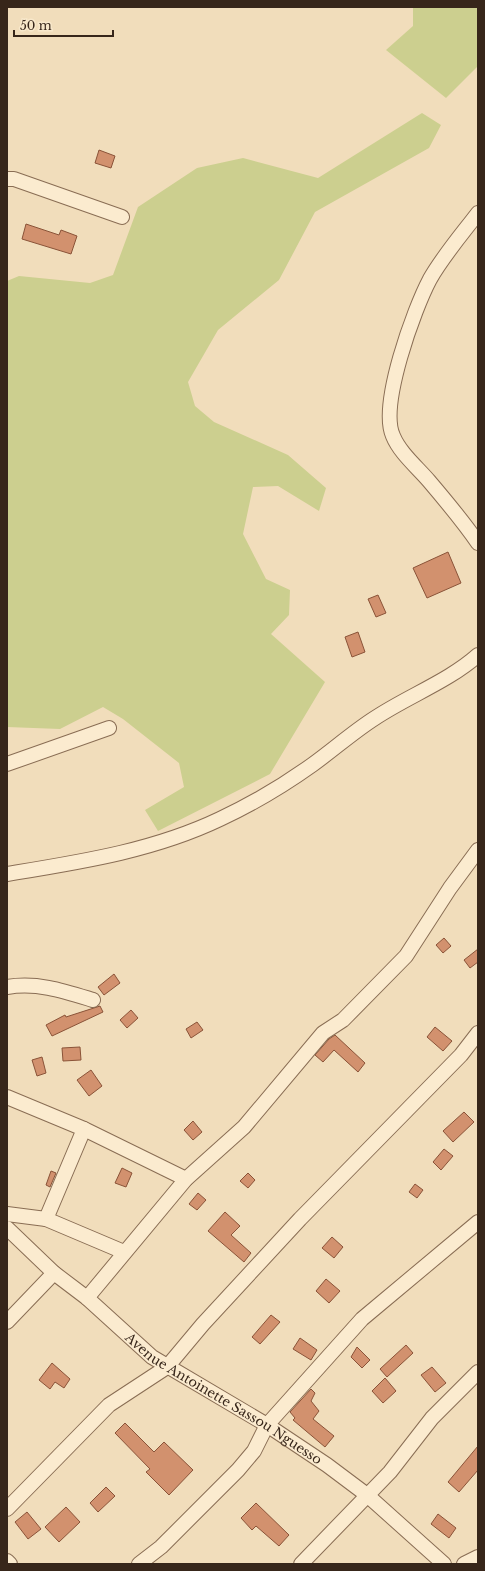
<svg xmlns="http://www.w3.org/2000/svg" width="485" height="1571" viewBox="0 0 485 1571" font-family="'Libre Baskerville',serif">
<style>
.green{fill:#cccf8f}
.building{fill:#d2916e;stroke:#8a5338}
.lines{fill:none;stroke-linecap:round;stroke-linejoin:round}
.minor-casing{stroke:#896d54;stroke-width:16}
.minor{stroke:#fbebcf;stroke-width:14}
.labels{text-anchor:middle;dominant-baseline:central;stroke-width:3.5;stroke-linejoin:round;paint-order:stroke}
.street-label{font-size:13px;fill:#37261a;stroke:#f8e8cb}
</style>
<rect width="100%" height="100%" fill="#f1ddbb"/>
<!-- green -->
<path class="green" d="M413 7H478V66L446 98 386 50 413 26Z
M422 113 441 125 429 148 315 212 279 280 218 330 188 382 195 406 214 422 288 455 326 488 319 511 278 486 253 487 243 534 266 579 290 590 289 615 271 634 325 682 270 774 158 831 145 810 184 787 179 763 123 719 103 707 60 729 7 727V281L19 276 90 283 113 275 138 207 197 168 243 158 318 178Z"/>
<!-- building -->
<path class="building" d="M99 150 115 156 111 168 95 163Z
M26 224 59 235 61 230 77 236 71 254 22 239Z
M448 552 461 583 427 598 413 568Z
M378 595 386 613 376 617 368 599Z
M358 632 365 652 352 657 345 637Z
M444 938 451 946 443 953 436 945Z
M478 949V962L470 968 464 960Z
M114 974 120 983 104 995 98 987Z
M100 1006 103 1012 52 1036 46 1025 65 1015 66 1017Z
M131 1010 138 1018 127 1028 120 1020Z
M197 1022 203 1030 191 1038 186 1029Z
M435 1027 452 1041 443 1051 427 1037Z
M335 1035 365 1063 358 1072 334 1050 323 1062 315 1055 329 1039Z
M80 1047 81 1060 63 1061 62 1048Z
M42 1057 46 1073 37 1076 32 1060Z
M91 1070 102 1086 89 1096 77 1080Z
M464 1112 474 1122 453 1142 443 1131Z
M193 1121 202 1132 193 1140 184 1130Z
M444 1149 453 1156 441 1170 433 1162Z
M122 1168 132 1173 126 1187 115 1183Z
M51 1171 56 1173 50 1187 46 1185Z
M248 1173 255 1180 248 1188 240 1181Z
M415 1184 423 1190 417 1198 409 1192Z
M198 1193 206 1200 197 1210 189 1204Z
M225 1212 240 1226 231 1235 251 1253 244 1262 208 1231Z
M332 1237 343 1247 334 1258 322 1248Z
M326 1279 340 1291 329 1303 316 1291Z
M271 1315 280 1322 260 1344 252 1337Z
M300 1338 317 1350 311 1360 293 1349Z
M406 1345 413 1353 387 1377 380 1369Z
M357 1347 370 1360 362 1368 351 1357Z
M52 1363 70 1379 64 1388 55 1382 50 1389 39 1380Z
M432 1367 446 1383 435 1392 421 1375Z
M385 1378 396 1391 383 1403 372 1391Z
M311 1389 315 1393 311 1401 319 1411 313 1419 334 1436 325 1447 293 1420 295 1418 290 1412Z
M125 1423 154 1452 164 1442 193 1470 169 1495 146 1472 150 1469 115 1433Z
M478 1446V1470L459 1492 448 1482Z
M106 1487 115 1496 98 1512 90 1503Z
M256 1503 289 1535 279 1546 256 1526 252 1530 241 1518Z
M66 1507 80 1522 59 1542 45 1527Z
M27 1512 41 1529 28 1539 15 1522Z
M438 1514 456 1528 449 1538 431 1524Z"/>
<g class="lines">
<!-- minor casing -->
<g class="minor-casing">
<g id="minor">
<path d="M7 179H14L122 217"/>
<path d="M478 213C462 234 443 256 430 279 414 309 379 405 393 436 400 453 417 467 429 481 446 501 463 521 478 543"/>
<path d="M7 764 109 728"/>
<path d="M7 874C80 862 153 851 220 819 252 804 284 785 312 765 333 750 353 732 375 718 408 696 449 681 478 655"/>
<path d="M7 987C38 982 64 991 93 1000"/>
<path d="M7 1097 84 1129 186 1179"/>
<path d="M7 1214 46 1219 124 1252"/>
<path d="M46 1219 84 1129"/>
<path id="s1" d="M7 1228 54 1273 87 1298 152 1357 267 1425 327 1465 367 1495 444 1564"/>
<path d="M87 1298 186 1179 244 1127 323 1033 343 1020 406 956 450 888 478 850"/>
<path d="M7 1322 54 1273"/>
<path d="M7 1509 109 1405 167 1367 203 1324 300 1219 461 1055 478 1033"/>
<path d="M7 1561 10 1564"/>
<path d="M139 1564 161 1547 238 1470 254 1451 267 1425 362 1319 478 1222"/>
<path d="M301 1564 390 1472 432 1418 478 1372"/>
<path d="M464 1564 478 1557"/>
</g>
</g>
<!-- minor -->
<use href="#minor" class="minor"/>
</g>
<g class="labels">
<!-- street labels -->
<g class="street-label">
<text stroke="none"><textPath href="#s1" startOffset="277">Avenue Antoinette Sassou Nguesso</textPath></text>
</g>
</g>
<!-- border -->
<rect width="485" height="1571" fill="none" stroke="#37261a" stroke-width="16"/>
<!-- scale -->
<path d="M14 30v6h99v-6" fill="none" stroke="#37261a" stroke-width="2"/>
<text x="20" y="30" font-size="12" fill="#37261a" stroke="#f8e8cb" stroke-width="3" paint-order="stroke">50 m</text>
</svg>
